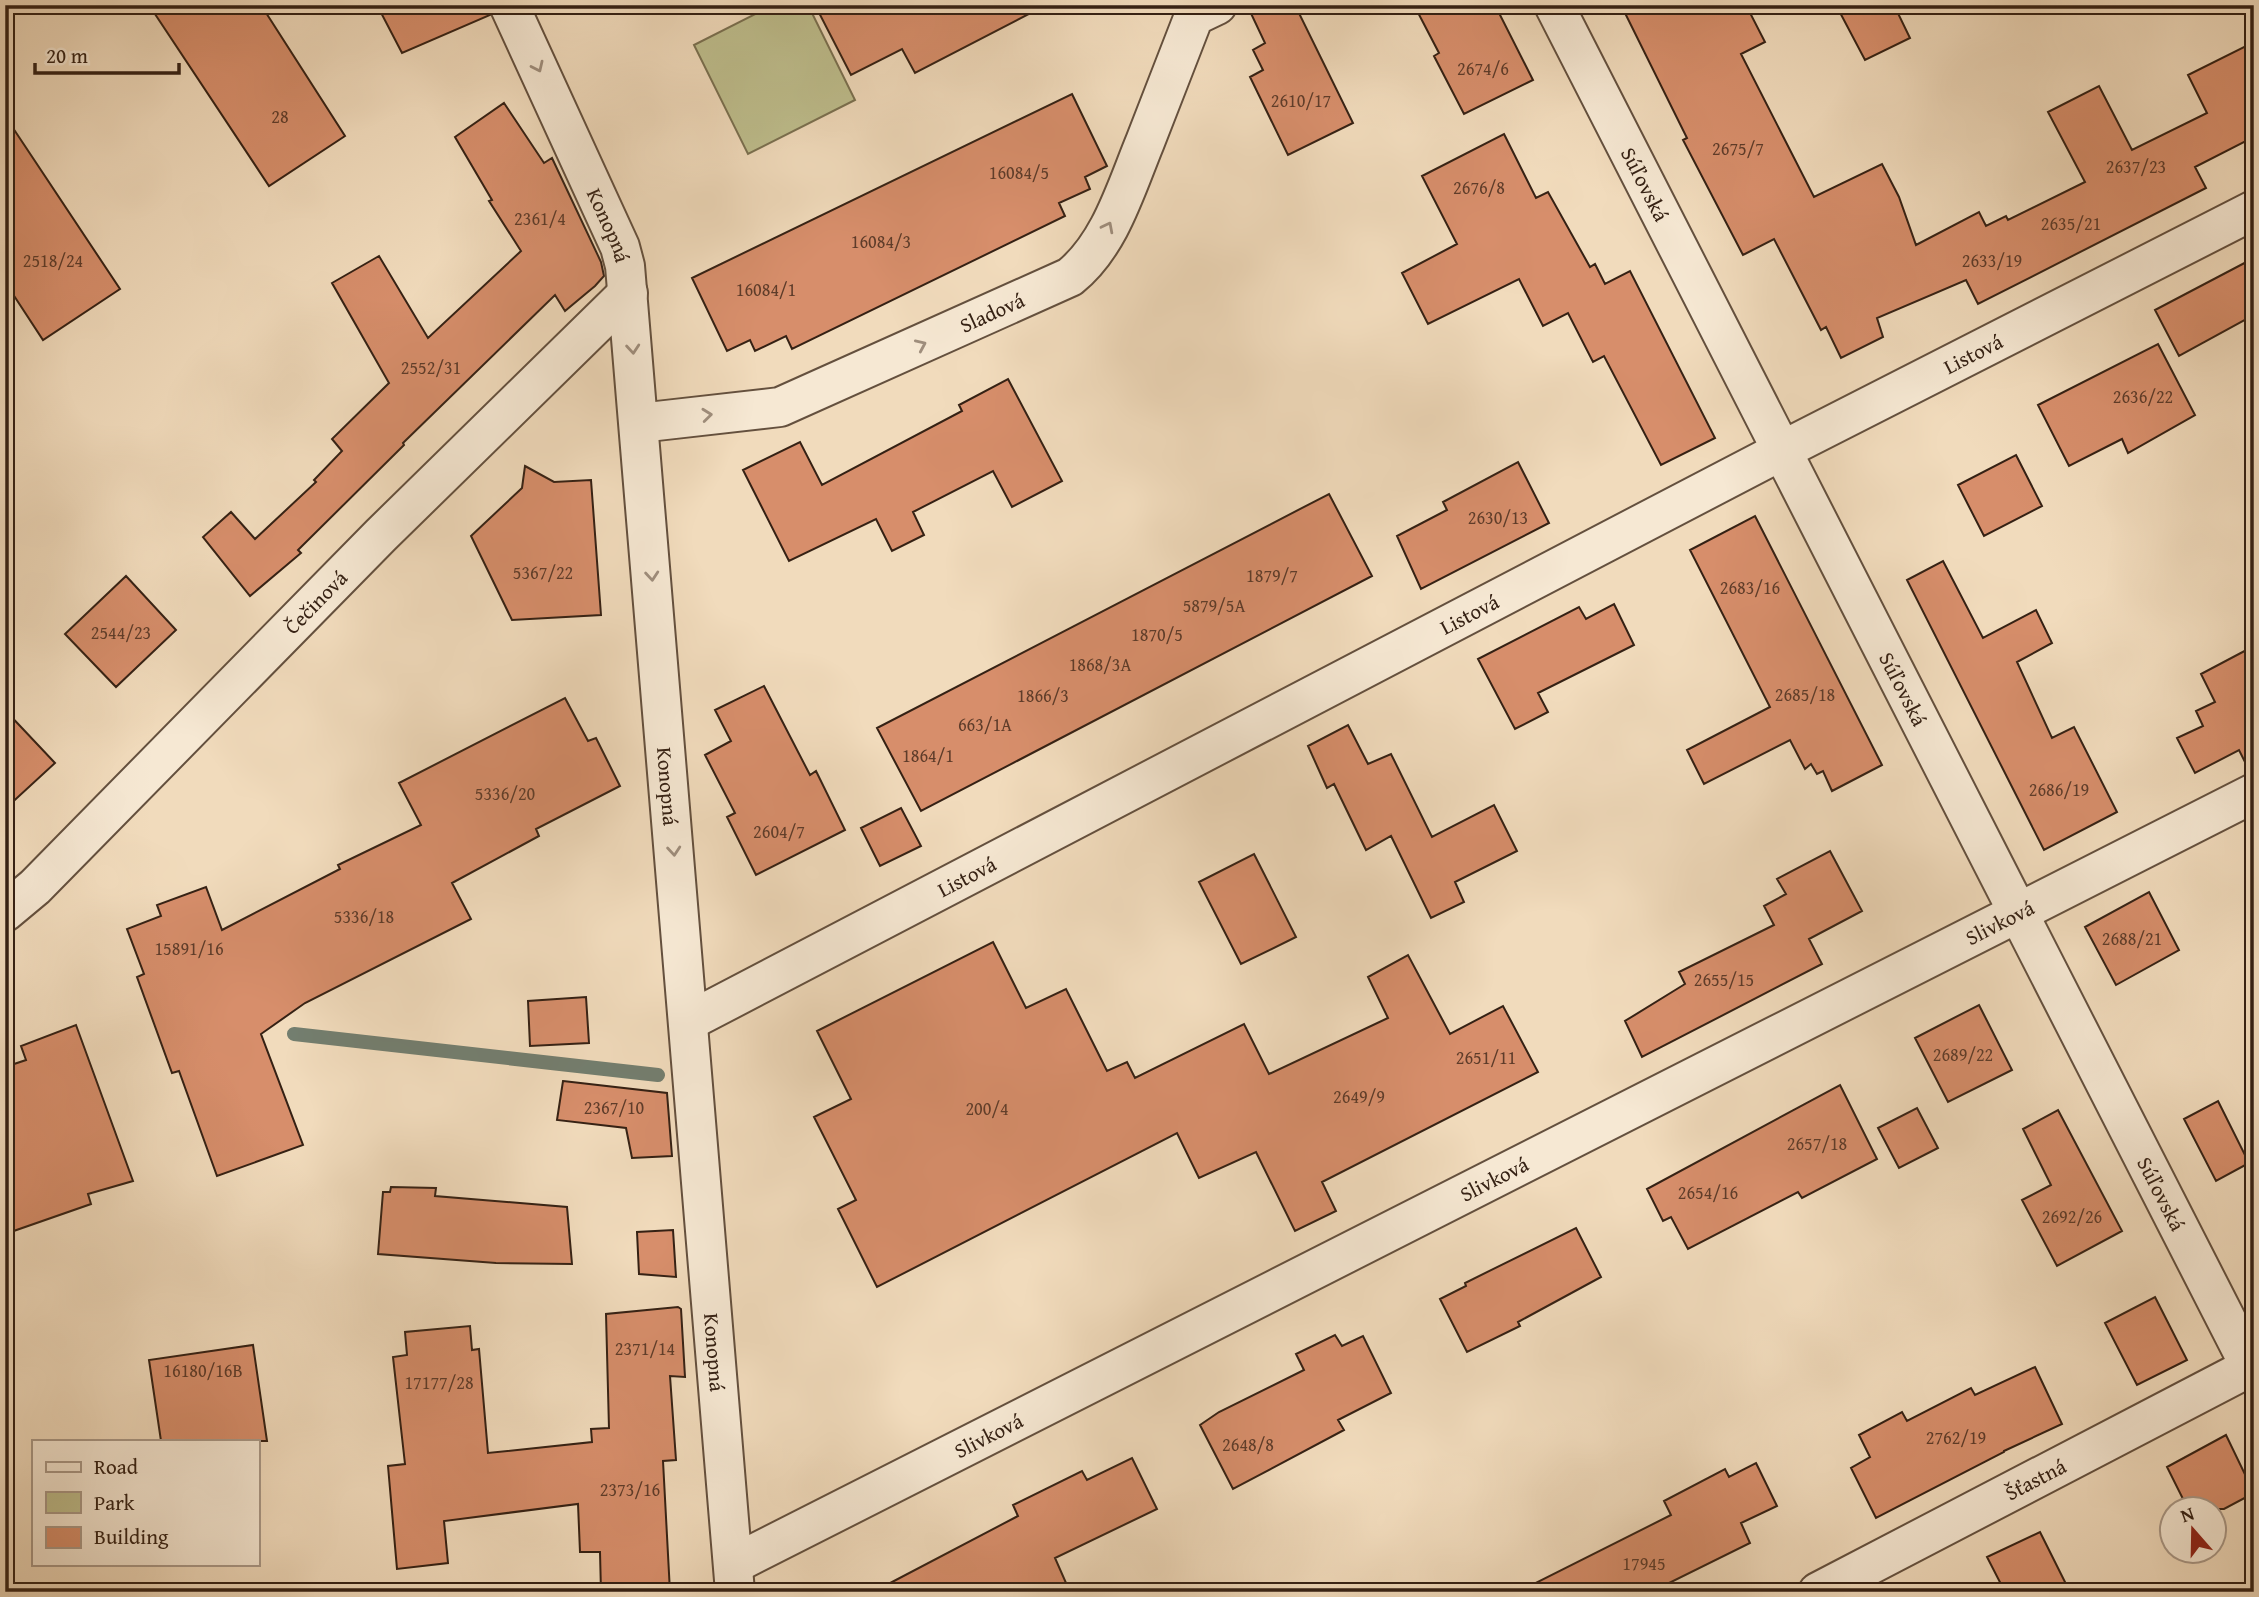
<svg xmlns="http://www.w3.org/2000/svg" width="2259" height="1597" viewBox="0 0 2259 1597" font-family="'Gentium Book Plus',serif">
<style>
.green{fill:#bebe8d;stroke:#7a7050;stroke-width:2}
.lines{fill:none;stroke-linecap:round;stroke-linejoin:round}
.stream{stroke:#737e6f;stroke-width:14}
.building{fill:#d78e6b;stroke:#352114;stroke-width:2}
.street-casing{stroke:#64503e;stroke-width:42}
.street{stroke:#f6e8d3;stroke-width:38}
.oneway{stroke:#9f8e7d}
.labels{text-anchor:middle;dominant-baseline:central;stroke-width:5;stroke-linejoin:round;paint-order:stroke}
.number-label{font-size:18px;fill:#5e3c2a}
.street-label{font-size:21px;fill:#352114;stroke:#f6e8d3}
</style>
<rect width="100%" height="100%" fill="#f1dbbc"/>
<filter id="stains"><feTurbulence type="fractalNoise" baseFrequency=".00286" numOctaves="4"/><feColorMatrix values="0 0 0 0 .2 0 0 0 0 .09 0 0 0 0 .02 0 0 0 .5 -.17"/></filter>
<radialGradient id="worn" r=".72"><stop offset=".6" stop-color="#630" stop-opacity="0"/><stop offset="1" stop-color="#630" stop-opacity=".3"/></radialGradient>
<!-- green -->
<path class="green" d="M773 5H808L855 100 748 154 694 45Z"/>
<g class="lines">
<!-- stream -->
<path class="stream" d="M294 1034 658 1075"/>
</g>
<!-- building -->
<path class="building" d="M149 5H261L345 136 269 186Z
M377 5H488L490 15 402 53Z
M815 5H1046L915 73 902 49 851 75Z
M1247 5H1295L1353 123 1288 155 1250 77 1263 70 1253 50 1265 43Z
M1414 5H1495L1533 80 1464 114 1434 56 1439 53Z
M1621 5H1746L1765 42 1741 54 1814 197 1882 164 1899 197 1916 245 1979 212 1986 226 2006 216 2008 220 2085 182 2048 112 2099 86 2132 150 2207 113 2188 75 2254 42V137L2195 167 2206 188 1978 304 1966 280 1877 318 1883 337 1841 358 1826 327 1821 330 1774 239 1743 255 1683 140 1687 138Z
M1836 5H1894L1910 38 1865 60Z
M1072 94 1107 166 1085 177 1090 189 1059 203 1065 216 792 349 786 336 755 351 750 340 727 351 692 278Z
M504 103 544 163 552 158 601 262 604 276 595 286 565 311 555 295 403 443 404 445 298 550 301 553 250 596 203 537 231 512 255 539 316 482 314 480 342 451 332 439 389 383 332 283 379 256 428 338 521 251 489 201 492 200 455 137Z
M5 116 120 289 43 340 5 282Z
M1504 134 1536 198 1548 192 1590 267 1595 264 1605 284 1630 271 1715 438 1661 465 1604 356 1593 362 1568 313 1543 326 1519 279 1428 324 1402 273 1457 244 1422 176Z
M2254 258V315L2179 356 2155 310Z
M2158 344 2195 415 2128 453 2122 439 2069 466 2038 405Z
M1008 379 1062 481 1012 507 993 471 913 512 924 535 892 551 876 519 789 561 743 470 800 442 822 485 962 411 959 405Z
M2016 455 2042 506 1984 536 1958 485Z
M1518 462 1549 523 1421 589 1397 536 1447 510 1443 502Z
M525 466 554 482 591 480 601 615 512 620 471 536 522 488Z
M1329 494 1372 576 921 811 877 728Z
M1755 516 1882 765 1832 791 1823 771 1817 774 1811 764 1805 769 1790 740 1704 784 1687 750 1770 707 1690 550Z
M1943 561 1983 638 2036 610 2052 643 2017 662 2052 738 2074 727 2117 812 2044 850 1907 580Z
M126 576 176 630 116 687 65 634Z
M1614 604 1634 645 1538 693 1548 712 1515 729 1478 659 1579 607 1586 619Z
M2254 646V771L2250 772 2239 750 2195 773 2177 738 2203 726 2196 711 2215 702 2201 674Z
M764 686 810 775 816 771 845 830 756 875 727 817 735 813 705 755 731 741 715 710Z
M565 698 588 741 596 738 620 786 536 829 539 836 452 883 471 919 305 1003 261 1034 303 1145 217 1176 179 1071 172 1073 137 977 144 974 127 929 161 916 157 905 206 887 222 930 340 869 338 865 421 825 399 783Z
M5 710 55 763 5 809Z
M1348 725 1368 764 1391 754 1432 837 1494 805 1517 851 1455 882 1464 902 1431 918 1391 836 1366 850 1334 784 1327 788 1308 746Z
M901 808 921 846 880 866 861 828Z
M1830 851 1862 911 1809 939 1822 964 1642 1057 1625 1021 1685 984 1679 972 1774 925 1764 906 1786 894 1777 879Z
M1254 854 1296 937 1241 964 1199 882Z
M2149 892 2179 950 2116 985 2085 927Z
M993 942 1026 1008 1066 989 1107 1071 1127 1062 1135 1078 1244 1024 1269 1074 1388 1018 1368 977 1408 955 1450 1034 1503 1006 1538 1072 1322 1182 1336 1211 1295 1231 1256 1152 1199 1178 1177 1133 877 1287 838 1209 856 1200 814 1117 851 1099 817 1031Z
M586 997 589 1043 530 1046 528 1001Z
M1979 1005 2012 1070 1948 1102 1915 1038Z
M76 1025 133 1181 88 1194 91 1204 5 1234V1067L26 1060 21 1046Z
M563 1081 667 1093 672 1156 632 1158 626 1128 557 1120Z
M1840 1085 1877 1159 1802 1198 1798 1192 1688 1249 1671 1217 1663 1221 1647 1189Z
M2218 1101 2249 1163 2216 1181 2184 1119Z
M1917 1108 1938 1148 1899 1168 1878 1128Z
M2058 1110 2122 1231 2057 1266 2022 1200 2051 1185 2023 1129Z
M391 1187 436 1188 435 1196 567 1207 572 1264 496 1263 378 1254 383 1192H390Z
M1576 1228 1601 1277 1518 1322 1520 1326 1467 1352 1440 1299 1466 1286 1465 1283Z
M673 1230 676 1277 639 1274 637 1232Z
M2155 1297 2187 1360 2137 1385 2105 1323Z
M678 1307 681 1309 685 1377 670 1376 676 1460 663 1461 670 1592H601L600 1552H580L578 1504 444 1521 448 1563 397 1569 388 1466 405 1464 393 1357 407 1355 405 1332 470 1326 472 1350 479 1349 488 1453 592 1442 591 1429 609 1428 606 1314Z
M1335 1335 1342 1346 1363 1336 1391 1393 1338 1420 1344 1430 1233 1489 1200 1425 1219 1412 1304 1370 1296 1354Z
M253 1345 267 1441H161L149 1360Z
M2035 1367 2062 1424 2004 1451V1452L1876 1518 1851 1468 1870 1457 1859 1435 1902 1412 1907 1421 1971 1388 1975 1395Z
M2226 1435 2254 1493 2224 1509H2188L2167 1467Z
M1132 1458 1157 1509 1055 1558 1070 1592H873L1018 1516 1013 1505 1082 1471 1087 1480Z
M1756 1463 1777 1506 1741 1523 1750 1543 1651 1592H1518L1671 1515 1664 1501 1725 1469 1729 1477Z
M2040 1532 2070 1592H2005L1987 1557Z"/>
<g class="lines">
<!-- street casing -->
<g class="street-casing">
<g id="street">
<path id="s1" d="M509 5 620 247 625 266 735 1592"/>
<path id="s2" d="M1554 5 2254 1374"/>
<path id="s3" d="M639 423 780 407 1070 277C1110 245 1126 188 1145 142 1161 100 1178 58 1194 16L1217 5"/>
<path id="s4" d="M5 912 35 887 381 535 628 293"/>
<path id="s5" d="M689 1021 1781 451 2254 210"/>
<path id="s6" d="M734 1564 2254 793"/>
<path id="s7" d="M1818 1592 2254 1365"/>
</g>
</g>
<!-- street -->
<use href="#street" class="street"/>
</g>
<!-- one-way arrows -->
<defs><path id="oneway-chevron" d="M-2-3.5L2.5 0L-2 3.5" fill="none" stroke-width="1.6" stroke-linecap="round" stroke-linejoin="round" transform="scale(1.75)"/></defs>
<g class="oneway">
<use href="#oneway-chevron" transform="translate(538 67) rotate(65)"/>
<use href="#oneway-chevron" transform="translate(1108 227) rotate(-63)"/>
<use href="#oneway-chevron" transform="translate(921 345) rotate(-24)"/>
<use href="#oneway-chevron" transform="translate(633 349) rotate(85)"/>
<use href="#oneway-chevron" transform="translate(707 415) rotate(-6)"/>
<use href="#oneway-chevron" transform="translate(652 576) rotate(85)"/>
<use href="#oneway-chevron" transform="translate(674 851) rotate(85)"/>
</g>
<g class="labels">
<!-- number labels -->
<g class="number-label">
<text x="1483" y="68">2674/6</text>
<text x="1301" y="100">2610/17</text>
<text x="280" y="116">28</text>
<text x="1738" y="148">2675/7</text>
<text x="2136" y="166">2637/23</text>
<text x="1019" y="172">16084/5</text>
<text x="1479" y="187">2676/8</text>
<text x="540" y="218">2361/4</text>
<text x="2071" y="223">2635/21</text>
<text x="881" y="241">16084/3</text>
<text x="53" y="260">2518/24</text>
<text x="1992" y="260">2633/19</text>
<text x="766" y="289">16084/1</text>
<text x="431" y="367">2552/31</text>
<text x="2143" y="396">2636/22</text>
<text x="1498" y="517">2630/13</text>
<text x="543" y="572">5367/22</text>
<text x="1272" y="575">1879/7</text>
<text x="1750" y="587">2683/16</text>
<text x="1214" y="605">5879/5A</text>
<text x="121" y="632">2544/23</text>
<text x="1157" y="634">1870/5</text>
<text x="1100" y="664">1868/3A</text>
<text x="1805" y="694">2685/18</text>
<text x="1043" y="695">1866/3</text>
<text x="985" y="724">663/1A</text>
<text x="928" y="755">1864/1</text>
<text x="2059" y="789">2686/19</text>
<text x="505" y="793">5336/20</text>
<text x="779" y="831">2604/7</text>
<text x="364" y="916">5336/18</text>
<text x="2132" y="938">2688/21</text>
<text x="189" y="948">15891/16</text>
<text x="1724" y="979">2655/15</text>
<text x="1963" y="1054">2689/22</text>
<text x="1486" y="1057">2651/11</text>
<text x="1359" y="1096">2649/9</text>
<text x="614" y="1107">2367/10</text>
<text x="987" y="1108">200/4</text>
<text x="1817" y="1143">2657/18</text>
<text x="1708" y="1192">2654/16</text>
<text x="2072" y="1216">2692/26</text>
<text x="645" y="1348">2371/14</text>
<text x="203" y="1370">16180/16B</text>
<text x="439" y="1382">17177/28</text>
<text x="1956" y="1437">2762/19</text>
<text x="1248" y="1444">2648/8</text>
<text x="630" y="1489">2373/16</text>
<text x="1644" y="1563">17945</text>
</g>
<!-- street labels -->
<g class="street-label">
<text stroke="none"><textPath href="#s2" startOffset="201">Súľovská</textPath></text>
<text stroke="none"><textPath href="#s1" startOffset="242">Konopná</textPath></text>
<text stroke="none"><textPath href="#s3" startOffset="374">Sladová</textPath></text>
<text stroke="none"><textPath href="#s5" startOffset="1447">Listová</textPath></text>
<text stroke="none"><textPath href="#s4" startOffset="439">Čečinová</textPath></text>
<text stroke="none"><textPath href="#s5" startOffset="880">Listová</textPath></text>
<text stroke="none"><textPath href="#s2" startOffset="768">Súľovská</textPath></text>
<text stroke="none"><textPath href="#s1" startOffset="808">Konopná</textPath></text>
<text stroke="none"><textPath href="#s5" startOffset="313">Listová</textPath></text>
<text stroke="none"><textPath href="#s6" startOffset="1419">Slivková</textPath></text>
<text stroke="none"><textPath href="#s6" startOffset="852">Slivková</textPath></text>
<text stroke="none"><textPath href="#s2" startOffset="1335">Súľovská</textPath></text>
<text stroke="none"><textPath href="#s1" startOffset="1376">Konopná</textPath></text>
<text stroke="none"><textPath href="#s6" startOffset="285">Slivková</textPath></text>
<text stroke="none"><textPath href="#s7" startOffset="245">Šťastná</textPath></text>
</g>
</g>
<!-- margin -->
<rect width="2259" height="1597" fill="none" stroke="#f1dbbc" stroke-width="28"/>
<rect x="7" y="7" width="2245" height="1583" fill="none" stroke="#352114" stroke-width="3.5"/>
<rect x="14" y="14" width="2231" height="1569" fill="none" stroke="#352114" stroke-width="2"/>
<!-- legend -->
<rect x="32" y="1440" width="228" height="126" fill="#f6e8d3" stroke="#a99887" stroke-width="2"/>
<rect x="46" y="1462" width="35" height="10" fill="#f6e8d3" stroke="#a99887" stroke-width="2"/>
<text x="94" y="1474" font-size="21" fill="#352114">Road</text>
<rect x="46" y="1492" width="35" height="21" fill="#bebe8d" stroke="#a99887" stroke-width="2"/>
<text x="94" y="1510" font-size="21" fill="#352114">Park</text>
<rect x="46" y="1527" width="35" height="21" fill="#d78e6b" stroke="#a99887" stroke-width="2"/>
<text x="94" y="1544" font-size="21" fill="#352114">Building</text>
<!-- north arrow -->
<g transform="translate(2193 1530) rotate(340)"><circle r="33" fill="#f6e8d3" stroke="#a99887" stroke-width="2"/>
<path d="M0-5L12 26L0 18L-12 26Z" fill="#8f2418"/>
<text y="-10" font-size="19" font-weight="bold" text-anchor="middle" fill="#352114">N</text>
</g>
<!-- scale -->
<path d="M35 63v10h144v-10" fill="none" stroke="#352114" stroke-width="3.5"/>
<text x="46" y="63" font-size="21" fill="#352114" stroke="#f6e8d3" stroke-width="5" paint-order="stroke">20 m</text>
<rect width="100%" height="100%" filter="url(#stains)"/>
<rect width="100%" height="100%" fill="url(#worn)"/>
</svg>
